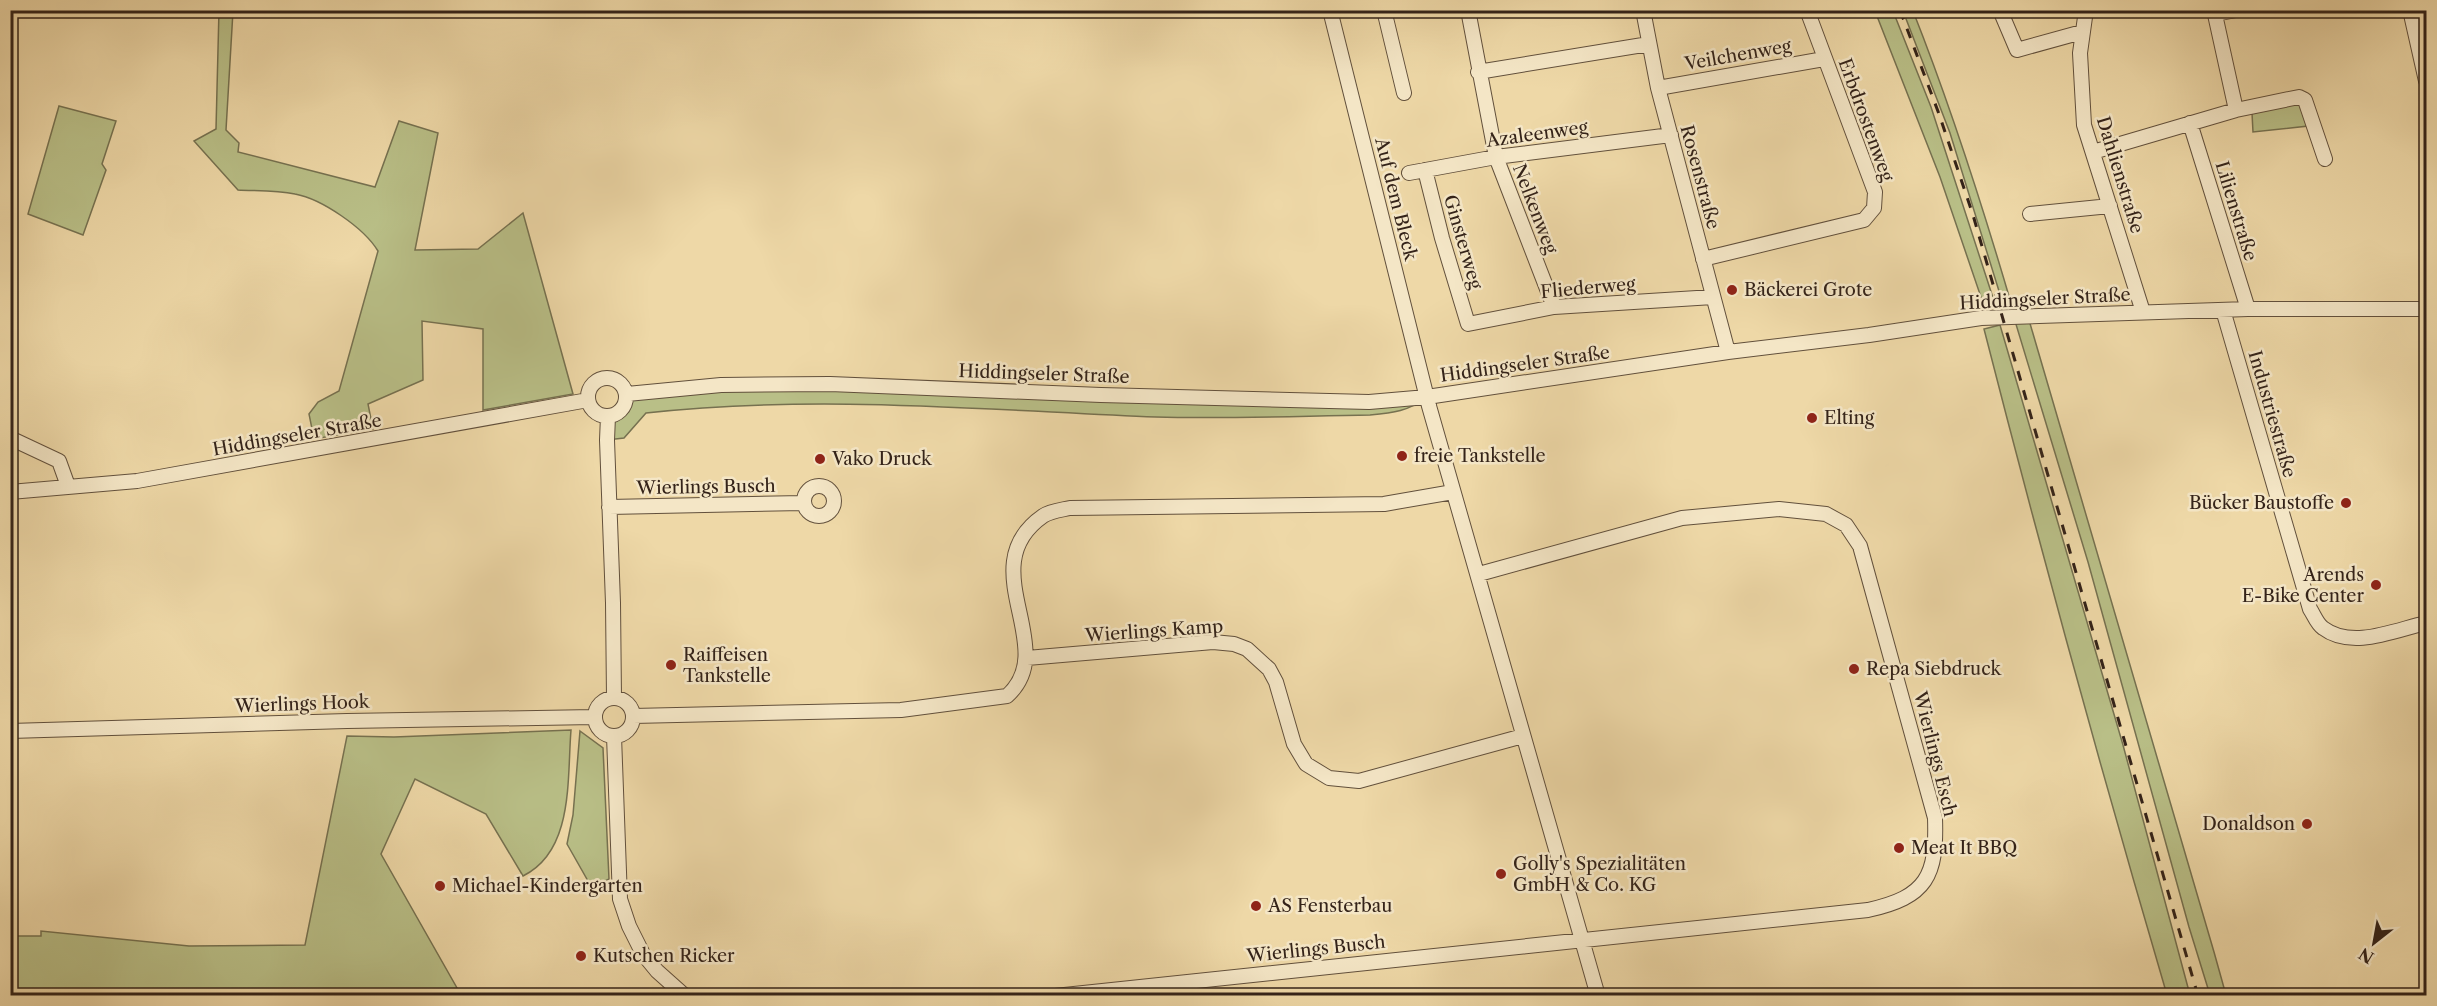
<svg xmlns="http://www.w3.org/2000/svg" width="2437" height="1006" viewBox="0 0 2437 1006" font-family="'Libre Caslon Text',serif">
<style>
.green{fill:#b9bf87;stroke:#767150;stroke-width:1.5}
.lines{fill:none;stroke-linecap:round;stroke-linejoin:round}
.minor-casing{stroke:#62503c;stroke-width:16}
.minor{stroke:#f4e6c6;stroke-width:14}
.rail{stroke:#342319;stroke-width:3;stroke-dasharray:10 10;stroke-linecap:butt}
.poi-dot{fill:#8f2418;stroke:#f4e6c6;stroke-width:2}
.labels{text-anchor:middle;dominant-baseline:central;stroke-width:5;stroke-linejoin:round;paint-order:stroke}
.street-label{font-size:18px;fill:#342319;stroke:#f4e6c6}
.poi-label{font-size:18px;fill:#342319;stroke:#f4e6c6;text-anchor:start}
</style>
<rect width="100%" height="100%" fill="#eed8a7"/>
<filter id="stains"><feTurbulence type="fractalNoise" baseFrequency=".00333" numOctaves="4"/><feColorMatrix values="0 0 0 0 .2 0 0 0 0 .09 0 0 0 0 .02 0 0 0 .5 -.17"/></filter>
<radialGradient id="worn" r=".72"><stop offset=".6" stop-color="#630" stop-opacity="0"/><stop offset="1" stop-color="#630" stop-opacity=".3"/></radialGradient>
<!-- green -->
<path class="green" d="M219 10 233 11 226 130 239 143 238 152 375 187 399 121 438 133 415 250 478 249 523 213 573 394 483 410V329L422 321 423 380 368 404 373 429 314 439 309 414 318 402 339 391 378 251C364 228 322 199 295 194 276 190 256 191 238 190L194 141 216 129Z
M1875 11H1893L1931 107 1995 304 1984 306 1940 177Z
M1903 11H1913C1951 107 1982 204 2011 303L2003 304 1950 133Z
M2298 104 2303 108 2308 126 2253 132 2252 113Z
M59 106 116 121 102 164 106 170 83 235 28 214Z
M2029 320 2214 952 2226 995H2210L2189 927 2088 562 2015 321Z
M2000 325 2123 745 2190 995H2167C2102 774 2041 552 1984 329Z
M830 384 1427 397C1409 411 1393 413 1370 415 1299 416 1227 419 1156 417 986 410 816 394 646 413L624 438 607 440 608 416 622 410 627 394Z
M571 730C567 779 574 851 523 876L486 814 415 779 381 854 461 995H11V936H41V931L189 946 305 945 347 736 394 737Z
M580 731 603 748 609 879 592 888 567 844 573 815Z"/>
<g class="lines">
<!-- minor casing -->
<g class="minor-casing">
<path id="minor" d="M1330 10 1429 406 1598 996
M1384 10 1404 93
M1468 10 1496 157 1554 307
M1643 10 1658 88 1728 352
M2000 10 2017 50 2082 32
M2086 10 2080 53 2084 125 2143 312
M2214 10 2236 110
M2410 10 2426 81
M2215 14 2236 10
M1478 72 1649 44
M1658 88 1824 59
M2190 123 2248 309
M2093 152 2236 110 2299 97 2305 100 2325 159
M1425 170 1442 238 1468 324 1554 307 1713 297
M1409 173 1496 157 1671 135
M2030 214 2110 206
M1703 259 1864 220 1874 208 1875 192 1807 10
M2223 310 2310 609C2314 615 2317 624 2323 628 2352 650 2395 630 2426 623
M588 397a19 19 0 1 1 38 0a19 19 0 1 1-38 0Z
M627 394 721 385 830 384 1101 395 1369 402 1427 397 1728 352 1869 335 1981 318 2248 309H2426
M608 416 607 440 613 603 614 698
M10 438 59 461 68 486
M804 501a15 15 0 1 1 30 0a15 15 0 1 1-30 0Z
M10 492 137 481 588 400
M609 507 803 503
M1027 658 1213 642 1234 644 1247 649 1269 669 1276 682 1294 744 1306 764 1329 778 1359 781 1523 736
M595 717a19 19 0 1 1 38 0a19 19 0 1 1-38 0Z
M633 716 901 710 1007 696C1062 647 970 567 1043 516 1050 511 1061 510 1070 508L1384 504 1453 492
M10 731 347 721 594 717
M614 736 620 899 629 926 643 954 657 971 685 996
M1055 996 1868 910C1927 897 1937 876 1935 818L1860 546 1846 525 1826 514 1779 509 1682 518 1479 574"/>
</g>
<!-- minor -->
<use href="#minor" class="minor"/>
<!-- rail -->
<path class="rail" d="M1900 10 1939 114 1973 215 2198 996"/>
</g>
<!-- markers -->
<g class="poi-dot">
<circle cx="1732" cy="290" r="6"/>
<circle cx="1812" cy="418" r="6"/>
<circle cx="1402" cy="456" r="6"/>
<circle cx="820" cy="459" r="6"/>
<circle cx="2346" cy="503" r="6"/>
<circle cx="2376" cy="585" r="6"/>
<circle cx="671" cy="665" r="6"/>
<circle cx="1854" cy="669" r="6"/>
<circle cx="2307" cy="824" r="6"/>
<circle cx="1899" cy="848" r="6"/>
<circle cx="1501" cy="874" r="6"/>
<circle cx="440" cy="886" r="6"/>
<circle cx="1256" cy="906" r="6"/>
<circle cx="581" cy="956" r="6"/>
</g>
<g class="labels">
<!-- street labels -->
<g class="street-label">
<text transform="translate(1738 55) rotate(-10)">Veilchenweg</text>
<text transform="translate(1866 120) rotate(70)">Erbdrostenweg</text>
<text transform="translate(1537 134) rotate(-8)">Azaleenweg</text>
<text transform="translate(2120 175) rotate(73)">Dahlienstraße</text>
<text transform="translate(1700 177) rotate(75)">Rosenstraße</text>
<text transform="translate(1396 199) rotate(76)">Auf dem Bleck</text>
<text transform="translate(1535 209) rotate(69)">Nelkenweg</text>
<text transform="translate(2236 211) rotate(73)">Lilienstraße</text>
<text transform="translate(1463 242) rotate(74)">Ginsterweg</text>
<text transform="translate(1588 288) rotate(-5)">Fliederweg</text>
<text transform="translate(2045 299) rotate(-3)">Hiddingseler Straße</text>
<text transform="translate(1525 364) rotate(-8)">Hiddingseler Straße</text>
<text transform="translate(1044 374) rotate(2)">Hiddingseler Straße</text>
<text transform="translate(2272 414) rotate(74)">Industriestraße</text>
<text transform="translate(297 435) rotate(-10)">Hiddingseler Straße</text>
<text transform="translate(706 487) rotate(-1)">Wierlings Busch</text>
<text transform="translate(1154 631) rotate(-4)">Wierlings Kamp</text>
<text transform="translate(302 704) rotate(-2)">Wierlings Hook</text>
<text transform="translate(1935 754) rotate(76)">Wierlings Esch</text>
<text transform="translate(1316 949) rotate(-6)">Wierlings Busch</text>
</g>
<!-- poi labels -->
<g class="poi-label">
<text x="1744" y="290">Bäckerei Grote</text>
<text x="1824" y="418">Elting</text>
<text x="1414" y="456">freie Tankstelle</text>
<text x="832" y="459">Vako Druck</text>
<text x="2334" y="503" text-anchor="end">Bücker Baustoffe</text>
<text x="2364" y="575" text-anchor="end">Arends<tspan x="2364" dy="21">E-Bike Center</tspan></text>
<text x="683" y="655">Raiffeisen<tspan x="683" dy="21">Tankstelle</tspan></text>
<text x="1866" y="669">Repa Siebdruck</text>
<text x="2295" y="824" text-anchor="end">Donaldson</text>
<text x="1911" y="848">Meat It BBQ</text>
<text x="1513" y="864">Golly's Spezialitäten<tspan x="1513" dy="21">GmbH &amp; Co. KG</tspan></text>
<text x="452" y="886">Michael-Kindergarten</text>
<text x="1268" y="906">AS Fensterbau</text>
<text x="593" y="956">Kutschen Ricker</text>
</g>
</g>
<!-- margin -->
<rect width="2437" height="1006" fill="none" stroke="#eed8a7" stroke-width="36"/>
<rect x="12" y="12" width="2413" height="982" fill="none" stroke="#342319" stroke-width="3"/>
<rect x="18" y="18" width="2401" height="970" fill="none" stroke="#342319" stroke-width="1.5"/>
<!-- north arrow -->
<g transform="translate(2374 943) rotate(211)" stroke="#f4e6c6" stroke-width="4.5" paint-order="stroke">
<path d="M0-4.5L10 22L0 15L-10 22Z" fill="#342319"/>
<text y="-9" font-size="16" font-weight="bold" text-anchor="middle" fill="#342319">N</text>
</g>
<rect width="100%" height="100%" filter="url(#stains)"/>
<rect width="100%" height="100%" fill="url(#worn)"/>
</svg>
